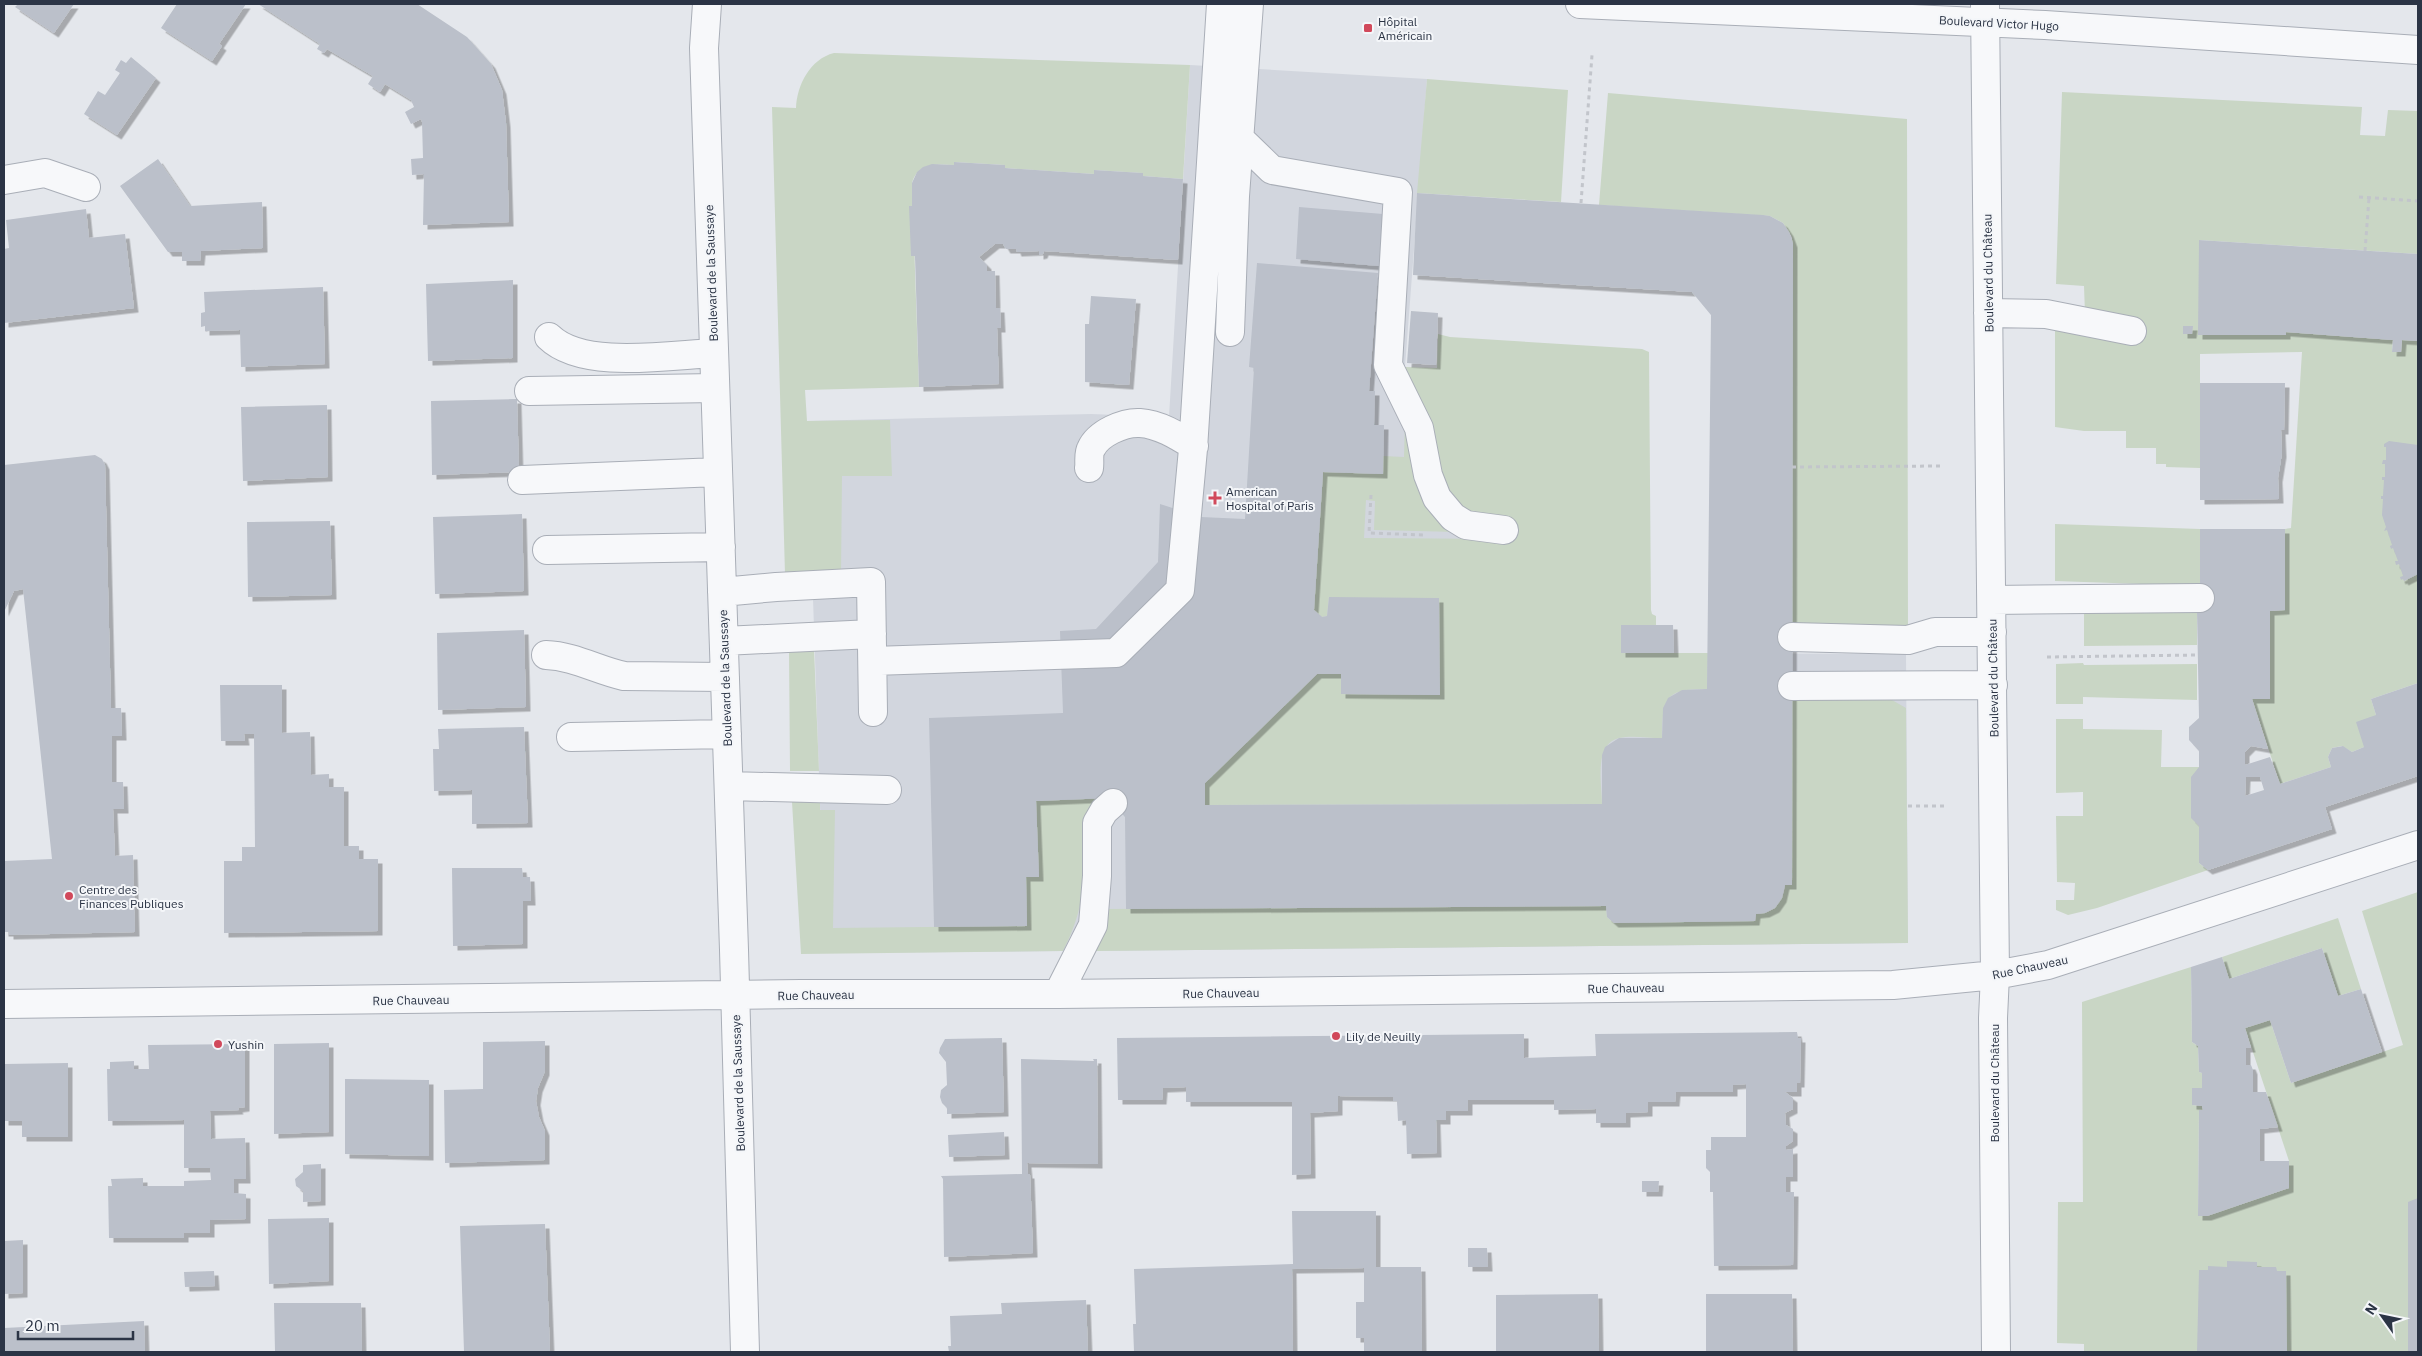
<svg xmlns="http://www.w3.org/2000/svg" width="2422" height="1356" viewBox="0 0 2422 1356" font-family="'IBM Plex Sans',sans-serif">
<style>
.built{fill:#d2d6de}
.green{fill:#c9d6c5}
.building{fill:#bbc0ca;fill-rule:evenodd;filter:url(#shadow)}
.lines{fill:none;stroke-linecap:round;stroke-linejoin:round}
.minor-casing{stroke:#a9aeb7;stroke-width:30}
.path{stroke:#c2c5cb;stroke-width:3;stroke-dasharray:4 4;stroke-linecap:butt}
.minor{stroke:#f7f8fa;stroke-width:28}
.poi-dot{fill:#d1495b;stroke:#f4f6f9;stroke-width:2}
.labels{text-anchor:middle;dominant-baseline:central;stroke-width:4;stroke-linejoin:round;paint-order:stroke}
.poi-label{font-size:12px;fill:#2b3445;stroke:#f4f6f9;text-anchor:start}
.street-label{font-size:12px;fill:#2b3445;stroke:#f4f6f9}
</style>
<defs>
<filter id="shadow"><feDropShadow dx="4.5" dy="4.5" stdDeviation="0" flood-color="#0004"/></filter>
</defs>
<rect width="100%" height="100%" fill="#e4e7ec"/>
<!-- built -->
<path class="built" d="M1190 65 1427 79 1405 367 1620 378 1621 653 1906 654 1908 943 1095 951 1096 947 1071 935 1063 951 825 953 807 421 1091 414 1169 417Z"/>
<!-- green -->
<path class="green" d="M834 53 1190 65 1183 179 1143 176 1142 173 1094 170V174L1005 168V165L954 162V165C936 164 918 162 912 183L919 387 805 390 807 421 890 420 892 476H842L841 574H785L772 107 796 108C797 85 810 59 834 53Z
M1427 79 1568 90 1561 202 1417 193Z
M2062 92 2362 107 2360 135 2385 136 2388 110 2418 111V254L2199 240 2286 332 2393 340 2392 352H2401L2402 340 2418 341V683L2371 699 2376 715 2364 747 2352 752 2342 746 2332 748 2328 757 2331 767 2280 784 2252 699H2270V611L2285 610V529L2291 528 2302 352 2200 354V468L2166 467V464H2156V448H2126V431H2084L2055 427V324L2085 314 2084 286 2056 284Z
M1608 93 1907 119 1908 631 1792 627V237L1783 223 1770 216 1599 205Z
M1438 334 1450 337 1642 349 1649 352 1651 610 1652 614 1656 616V625H1621V653H1708L1707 689C1664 689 1663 698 1662 738 1648 738 1632 735 1619 738 1593 744 1602 785 1602 804L1205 805V783L1317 674H1341L1342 694 1440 695 1329 597 1327 616 1322 617 1314 610 1323 472 1382 474 1383 456 1404 457 1405 420 1457 532 1374 530 1375 501 1366 500 1364 538 1505 539 1450 497 1404 379 1405 367 1437 368Z
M2055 524 2200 529V586L2055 581Z
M2197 611V645L2084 646V612Z
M814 649 819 771H790L789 650Z
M2083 663 2084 665 2197 664V700L2083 697V704H2056V664Z
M1792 696H1885L1906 708 1908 943 1095 951 1105 930V909L1606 906 1607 917 1614 923 1755 921 1756 914C1773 913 1783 903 1785 885H1792Z
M2056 719H2083V729L2162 730 2161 767H2199V863L2208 870 2097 908 2068 915 2056 910V900H2074L2075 883 2057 882 2056 816H2083V792L2056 793Z
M1109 798 1084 820C1084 873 1088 902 1063 951L801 954 792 802 820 801V810H835L833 928 1027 926 1026 877H1039L1036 801Z
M2418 892V1352H2084V1344L2057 1343 2058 1202H2083L2082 1002 2191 967 2192 1042 2198 1046 2199 1072 2202 1073V1088H2192V1105L2202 1106 2203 1110H2199L2198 1215 2207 1216 2289 1188V1161L2245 1028 2270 1020 2291 1083 2403 1045 2362 911Z
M2338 918 2361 989 2338 996 2322 948 2229 979 2222 957Z"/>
<!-- building -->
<path class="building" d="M18 4H74L54 33 15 7Z
M177 4H246L219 44 222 46 212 61 161 28Z
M258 4H417L467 37 491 64 502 90 506 123 509 222 423 225 424 174 412 175 411 159 423 158 422 122 421 119 411 124 405 112 414 107 411 100 385 84 380 92 368 84 373 76 327 49 324 53 317 49 320 44Z
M131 57 156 78 117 135 84 114 98 91 105 95 120 73 115 70 121 60 126 63Z
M158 159 190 206 262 202 263 248 201 251 200 261H182V252H168L120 186Z
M954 162 1005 165V168L1094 174V170L1143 173V176L1183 179 1178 260 1044 251 1043 254 1039 255V251L1017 252 1016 249H1006L1003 244H995L979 257 987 265V271H995L996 308H1000L1001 328H997L999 384 919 387 915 256H911L909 206H912V183L917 172 923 167 932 164 954 165Z
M1417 193 1763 215 1770 216 1783 223 1789 232 1793 243 1792 885H1785L1782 898 1775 908 1765 913 1756 914 1755 921 1614 923 1607 917 1606 906 1126 909 1125 817 1109 798 1036 801 1039 877H1026L1027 926 934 927 929 718 1063 713 1060 631 1096 629 1158 562 1160 504 1201 517 1245 519 1254 368 1249 367 1257 263 1378 273 1369 391H1375L1374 425H1384L1383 474 1323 472 1314 610 1322 617 1327 616 1329 597 1439 598 1440 695 1341 694V674H1317L1205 783V805L1602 804V755L1605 747 1619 738H1662L1663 708 1668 698 1682 690 1707 689 1711 315 1692 292 1413 275Z
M1299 207 1383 214 1379 266 1296 259Z
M86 209 89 238 125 234 134 308 4 323V249L9 248 6 220Z
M2199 240 2418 254V341L2402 340 2401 352H2392L2393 340 2286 332V335H2198Z
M513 280V358L428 361 426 284Z
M323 287 325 364 241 367 240 330 205 331V326L201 327V313L205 312 204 292Z
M1091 296 1136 299 1129 385 1085 382V324H1089Z
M1411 311 1438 313 1436 365 1407 363Z
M2183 326H2193L2192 334H2183Z
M2200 383H2285L2284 430H2281L2282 453 2278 478 2279 499 2200 500Z
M517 399 519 472 432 475 431 401Z
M327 405 328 477 243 481 241 407Z
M2389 441 2418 445V574L2404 581 2403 579 2401 580 2400 577 2403 576 2399 564 2396 565 2395 561H2398L2393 548 2391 549 2390 546 2392 545 2387 530 2384 531 2386 527 2382 515 2383 499H2381V496H2383L2384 480H2382V477H2385V464H2382L2383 460H2386V447H2384V444Z
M95 455 102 459 105 465 111 708H121L122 736H112V782H123L124 809H113L115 856 133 855 135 932 9 935V932H4V861L52 859 23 589 14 591 4 612V465Z
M522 514 524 591 435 594 433 517Z
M330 521 332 595 248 597 247 522Z
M2200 529H2285V610L2270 611V699H2252L2268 749 2251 746 2245 752V765L2270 757 2280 784 2331 767 2328 757 2332 748 2343 746 2352 752 2364 747 2356 722 2376 715 2371 699 2418 683V776L2325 807 2332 829 2208 870 2199 863V826L2191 818V777L2199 767V751L2189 740V727L2199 718 2197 611H2200ZM2246 777H2260L2264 790 2245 796Z
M1621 625H1673L1674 653H1621Z
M524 630 526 707 438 710 437 633Z
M220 685H282V733L310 732 311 775 329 774V787H344V846H359V859H378V931L224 933V861H242V847H255L254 734H244L245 741H221Z
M524 727 528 823 472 824V790L434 791 433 749H439L438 729Z
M452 868H522L523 877H530L531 901H523V944L453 946Z
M2322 948 2338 996 2361 989 2382 1052 2291 1083 2270 1020 2245 1028 2251 1048H2246V1065H2251L2253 1070V1092H2266L2278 1127 2260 1129V1161H2289V1188L2207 1216H2198L2199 1110H2203L2202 1106 2192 1105V1088H2202V1073L2199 1072 2198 1046 2192 1042 2191 967 2222 957 2229 979Z
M1797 1032 1798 1038H1801L1800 1083H1797V1092H1785L1793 1098V1109L1785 1113 1786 1125 1793 1129V1141L1786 1146V1150L1793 1149V1177H1786V1192H1794L1793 1265 1714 1266 1713 1192H1710V1172L1706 1168V1150H1711V1137H1746V1084L1733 1085V1092H1676L1675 1102H1648V1112L1626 1113V1123H1596V1109L1554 1110V1100H1468V1111H1446V1120H1436L1437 1153 1407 1154 1406 1120 1398 1121 1397 1101H1393V1097L1338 1096V1111L1310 1113 1311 1174 1292 1175V1102H1186V1087L1163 1088 1162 1100H1118L1117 1038 1524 1034V1058L1554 1057 1596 1056 1595 1034Z
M1002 1038 1004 1112 947 1114V1108L942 1103 940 1097 941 1090 947 1085 946 1062 939 1053 940 1048 945 1039Z
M545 1041V1071L538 1088 536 1101 539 1117 545 1131V1160L445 1163 444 1090 483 1089V1042Z
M329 1043V1132L274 1134V1044Z
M245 1044V1107L238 1108 239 1110 210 1111 211 1139 245 1138 246 1179H234V1193L246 1194V1219L210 1220V1233H184V1238H109L108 1186H112L111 1179 143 1178V1186H184V1181L211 1180 210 1168H184V1120L108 1121 107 1069H110V1062L134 1061V1069H149L148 1045Z
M1021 1059 1094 1061 1093 1059H1097L1098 1164 1027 1163 1028 1174H1030L1033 1253 944 1257 943 1179 941 1176 1022 1174Z
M68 1063V1137H22V1121H4V1064Z
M345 1079 429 1080V1156L345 1154Z
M1004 1132 1005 1155 949 1157 948 1135Z
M321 1164V1201L303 1202V1191L296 1186 295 1179 303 1172V1165Z
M1642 1181H1659L1658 1192H1642Z
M2418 1198V1352H2408V1202Z
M1292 1211H1376V1267H1421L1422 1352H1364V1338H1356V1302H1364V1268L1292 1269 1293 1352H1134L1133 1324H1136L1134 1269 1293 1264Z
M329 1218V1281L269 1284 268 1219Z
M545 1224 550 1352H464L460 1226Z
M23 1240V1293L4 1294V1241Z
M1468 1248H1487L1488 1267H1468Z
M2227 1261 2257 1262V1267H2276L2277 1271H2286L2287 1352H2197L2199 1270H2208V1266L2227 1267Z
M214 1271 215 1286 185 1287 184 1272Z
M1598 1294 1599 1352H1496V1295Z
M1706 1294H1792L1793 1352H1706Z
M1086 1300 1088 1352H949L948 1346H951L950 1316 1002 1314 1001 1303Z
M274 1303H361L362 1352H275Z
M144 1321 145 1352H4V1328Z"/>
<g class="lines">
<!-- minor casing -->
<g class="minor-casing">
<path id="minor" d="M707 4 704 48 734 950 745 1352
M1580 4 2045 25 2418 50
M1985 4 1995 975 1993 1018 1996 1352
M1239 138 1272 170 1398 192 1388 365 1419 428 1428 475 1437 498 1453 517 1466 525 1504 530
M4 180 45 173 86 187
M1988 313 2046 314 2132 331
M1230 332 1235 196 1249 4
M549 337C583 370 669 355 714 353
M529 391 715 388
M1089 468C1090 463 1088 454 1091 449 1098 433 1124 422 1140 423 1159 424 1178 436 1194 446
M522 480 718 472
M547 550 721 547
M722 592 776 587 871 582 873 712
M1992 600 2200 598
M1792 637 1908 640 1935 632H1992
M724 641 872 634
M546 655C574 656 597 670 624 676L725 677
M873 661 1116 653 1180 590 1193 449 1221 4
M1792 686 1993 685
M571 737 727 734
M729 786 887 790
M1058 994 1093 925 1097 876V823L1104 811 1113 803
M4 1004 801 994H1058L1893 985 1995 975 2048 965 2418 845"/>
</g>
<!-- path -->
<path class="path" d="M2359 197 2418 201
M1581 203 1592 55
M2365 251 2369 198
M1792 467 1942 466
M1371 495 1369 533 1423 535
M2047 657 2197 655
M1908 806H1945"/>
<!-- minor -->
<use href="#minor" class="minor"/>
</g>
<!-- markers -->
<g class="poi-dot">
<rect x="1363" y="23" width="10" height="10" rx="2.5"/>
<path d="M1212.5 490.5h5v5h5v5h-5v5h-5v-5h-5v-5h5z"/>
<circle cx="69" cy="896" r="5"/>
<circle cx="1336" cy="1036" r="5"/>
<circle cx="218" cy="1044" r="5"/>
</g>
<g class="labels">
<!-- poi labels -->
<g class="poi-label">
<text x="1378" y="21">Hôpital<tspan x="1378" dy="14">Américain</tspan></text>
<text x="1226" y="491">American<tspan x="1226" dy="14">Hospital of Paris</tspan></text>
<text x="79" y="889">Centre des<tspan x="79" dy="14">Finances Publiques</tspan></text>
<text x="1346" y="1036">Lily de Neuilly</text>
<text x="228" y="1044">Yushin</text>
</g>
<!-- street labels -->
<g class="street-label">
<text transform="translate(1999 23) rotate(3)">Boulevard Victor Hugo</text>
<text transform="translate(711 273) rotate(-92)">Boulevard de la Saussaye</text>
<text transform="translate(1988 273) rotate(-91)">Boulevard du Château</text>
<text transform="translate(725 678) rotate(-92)">Boulevard de la Saussaye</text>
<text transform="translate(1993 678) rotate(-91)">Boulevard du Château</text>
<text transform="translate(2030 967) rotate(-12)">Rue Chauveau</text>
<text transform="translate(1626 988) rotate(-1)">Rue Chauveau</text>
<text transform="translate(1221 993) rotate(-1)">Rue Chauveau</text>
<text transform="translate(816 995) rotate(-1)">Rue Chauveau</text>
<text transform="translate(411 1000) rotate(-1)">Rue Chauveau</text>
<text transform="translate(738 1083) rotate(-92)">Boulevard de la Saussaye</text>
<text transform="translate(1994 1083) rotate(-90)">Boulevard du Château</text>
</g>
</g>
<!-- border -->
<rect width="2422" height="1356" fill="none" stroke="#2b3445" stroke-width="10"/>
<!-- north arrow -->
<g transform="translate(2382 1316) rotate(303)" stroke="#f4f6f9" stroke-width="4" paint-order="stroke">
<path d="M0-4L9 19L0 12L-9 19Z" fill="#2b3445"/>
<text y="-8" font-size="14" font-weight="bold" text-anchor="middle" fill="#2b3445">N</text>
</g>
<!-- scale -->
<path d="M18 1331v8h115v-8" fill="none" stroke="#2b3445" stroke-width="2.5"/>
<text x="25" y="1331" font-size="15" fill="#2b3445" stroke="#f4f6f9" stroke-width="4" paint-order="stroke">20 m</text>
</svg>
